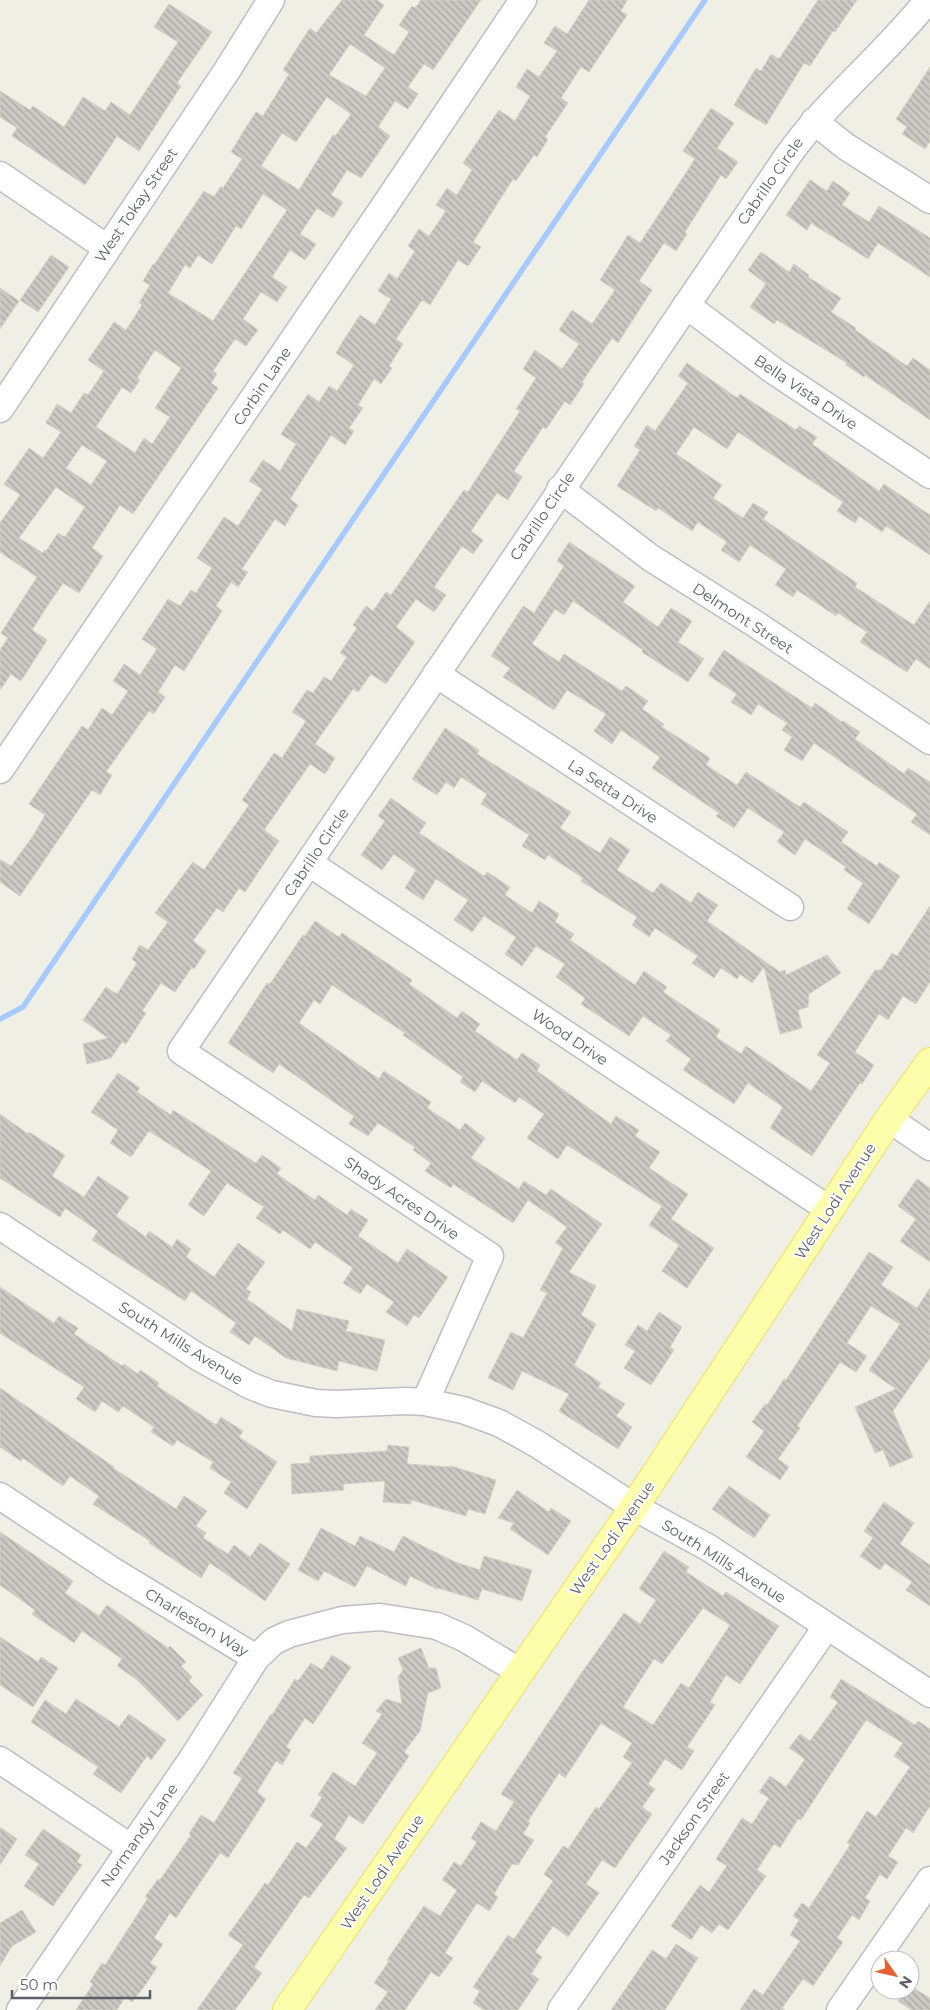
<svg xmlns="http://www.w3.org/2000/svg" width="930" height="2010" viewBox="0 0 930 2010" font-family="Montserrat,sans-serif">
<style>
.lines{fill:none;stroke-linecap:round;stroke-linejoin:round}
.stream{stroke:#a7c9fe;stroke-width:5.5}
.building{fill:url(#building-back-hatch);stroke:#d4d2c4;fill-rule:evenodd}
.minor-casing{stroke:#bdbec4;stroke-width:29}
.major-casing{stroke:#f0e05e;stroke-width:30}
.minor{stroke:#fff;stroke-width:26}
.major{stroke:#fdfeac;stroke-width:28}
.labels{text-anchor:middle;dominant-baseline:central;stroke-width:4;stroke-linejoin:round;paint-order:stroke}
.street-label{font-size:15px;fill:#5d5f66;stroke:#fff}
</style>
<defs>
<pattern id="building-back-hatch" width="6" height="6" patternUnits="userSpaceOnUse" patternTransform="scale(1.25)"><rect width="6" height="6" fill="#cac9c3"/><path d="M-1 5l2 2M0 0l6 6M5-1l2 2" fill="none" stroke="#a7a6a2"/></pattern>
</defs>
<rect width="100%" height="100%" fill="#efefe5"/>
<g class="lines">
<!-- stream -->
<path class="stream" d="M0 1019 23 1007 705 0"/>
</g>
<!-- building -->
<path class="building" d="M342 0H377L384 5 364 35 394 55 409 32 399 25 412 6 415 8 421 0H481L433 70 424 64 408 87 418 94 408 109 395 101 378 127 390 136 361 178 347 170 331 195 343 202 333 218 317 208 300 234 316 244 305 260 290 250 272 277 287 287 277 302 261 292 243 319 258 330 246 346 235 339 213 371 217 374 211 383 218 388 133 514 120 505 92 548 103 556 79 593 63 583 48 605 32 630 47 640 21 681 11 674 0 690V650L8 638 1 633 37 577 0 552V523L20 495 4 484 29 448 43 458 61 432 46 423 57 404 71 413 84 393 88 395 104 371 88 360 114 322 126 330 142 305 139 303 150 285 143 281 153 264 154 265 204 191 214 197 221 186 223 188 242 159 231 152 245 129 256 112 263 116 289 74 283 70 310 28 316 33ZM350 44 385 68 366 96 329 75ZM327 97 351 114 335 136 333 135 299 190 261 166 282 133 296 142ZM263 194 287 210 213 321 168 293 185 265 190 268 198 255 212 264 236 226 241 229ZM155 350 181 368 155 408 170 417 152 444 144 438 135 453 96 427 122 387 131 393 140 380 137 378ZM82 445 107 461 91 485 66 468ZM56 487 85 507 65 537 58 533 46 551 45 550 43 553 19 538Z
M589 0H627L621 11 627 15 589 72 581 67 561 98 568 103 545 137 548 139 537 157 534 155 516 181 513 179 473 242 481 247 468 266 458 260 430 305 422 300 396 339 403 344 389 366 392 368 381 384 374 379 358 405 363 408 349 428 354 431 345 445 331 435 290 499 298 505 285 526 275 519 242 569 248 572 238 587 231 582 216 606 222 611 184 671 175 665 158 692 165 697 154 714 149 711 106 772 112 775 100 795 92 790 20 896 0 882V859L11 866 33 836 45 815 29 804 82 726 88 730 102 708 112 715 128 691 113 681 124 664 140 675 157 649 142 639 168 599 180 606 191 590 196 593 212 568 197 558 224 517 238 526 262 489 249 481 263 460 280 471 296 444 281 434 308 394 319 402 329 386 337 391 354 365 336 353 345 338 360 315 375 325 391 299 378 291 389 273 397 279 415 251 408 246 419 229 429 236 446 211 436 205 447 188 457 195 472 170 463 163 499 110 515 121 530 96 516 87 527 69 539 77 557 51 544 43 555 26 567 34Z
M818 0H857L835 32 833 31 810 66 804 63 766 125 734 105 756 68 761 71 771 54 779 59Z
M169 4 212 32 177 83 181 86 139 151 117 136 85 185 12 136 17 128 0 117V91L30 110 33 106 64 127 83 97 105 111 111 102 130 115 178 42 154 27Z
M930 67V141L925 149 902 134 907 127 896 119Z
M711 108 734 123 717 148 738 162 726 179 721 175 685 232 687 234 676 251 664 243 639 281 652 290 618 343 612 338 582 382 584 384 570 405 565 401 546 429 543 427 514 471 522 477 508 500 497 493 471 531 483 540 473 554 462 546 434 587 446 595 434 612 416 599 396 627 415 642 386 684 371 674 358 692 353 689 315 744 335 758 325 774 310 764 264 830 279 841 245 892 239 888 223 912 217 908 193 941 206 951 194 969 192 967 175 992 161 983 142 1011 146 1013 126 1044 122 1042 111 1058 87 1064 83 1044 108 1038 83 1020 106 987 117 994 137 963 132 959 140 945 148 950 168 922 155 913 193 862 204 870 249 805 242 800 274 753 282 758 306 721 292 712 307 690 313 693 324 677 331 681 347 657 340 653 357 628 353 625 366 606 373 611 386 592 391 595 464 490 468 492 520 411 516 409 536 378 523 369 535 350 562 369 579 344 559 330 572 310 592 324 615 290 600 280 628 235 640 243 695 159 683 151Z
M810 180 827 191 833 181 850 193 842 205 869 222 879 206 930 238V277L878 243 868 259 811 223 807 230 786 215Z
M761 252 789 272 794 264 809 275 808 277 841 298 831 312 856 328 855 330 907 366 913 358 930 370V420L865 375 864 377 846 365 847 363 777 320 774 324 750 307 766 284 748 270Z
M51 255 69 267 38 312 20 300Z
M0 288 19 301 0 329Z
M687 363 737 398 740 394 796 430 799 426 817 437 812 444 879 491 884 484 930 515V555L886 526 882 532 859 516 855 523 837 511 843 502 738 432 727 449 694 427 676 454 722 485 713 498 743 518 753 503 768 512 763 519 857 583 855 587 914 625 930 601V669L916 659 907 672 860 642 867 632 838 613 836 616 797 590 793 597 775 585 786 569 750 545 739 562 721 550 727 542 698 522 692 531 658 508 656 511 617 486 640 450 634 446 647 425 655 431 688 383 678 376Z
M569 542 635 586 623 602 658 627 671 608 692 621 678 642 704 659 688 682 642 652 643 650 573 601 564 615 555 609 532 644 559 662 564 654 622 691 626 686 648 701 642 709 664 724 662 727 710 758 706 765 737 785 746 772 800 807 804 802 848 832 841 842 877 866 879 862 900 876 869 924 847 909 863 883 844 870 846 867 805 839 795 855 777 842 784 832 748 808 734 828 716 816 719 813 652 768 660 757 621 730 612 744 594 731 606 714 567 690 554 710 503 677 510 668 491 656 523 606 534 613 564 566 557 561Z
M724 650 812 708 815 703 842 722 843 721 860 732 855 739 904 774 908 768 930 782V835L911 822 917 814 814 743 802 761 784 750 792 737 782 730 787 723 758 704 751 715 731 702 737 694 708 675Z
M445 728 479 750 477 754 571 812 560 828 600 853 610 837 630 850 617 870 653 893 661 883 691 903 698 892 718 905 707 921 780 972 785 970 786 975 827 955 841 973 809 994 808 1007 798 1010 802 1028 780 1034 764 967 752 983 740 974 737 979 721 968 714 978 692 963 698 956 655 928 649 937 632 925 637 917 581 881 583 878 548 855 545 860 522 846 529 835 481 804 487 794 461 777 454 788 446 782 437 795 412 779Z
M391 798 426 823 419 833 484 876 487 872 510 887 505 895 532 913 539 901 559 914 555 922 574 934 570 940 635 985 644 971 667 987 663 992 720 1030 716 1037 741 1054 746 1046 811 1091 830 1063 817 1055 875 970H881L892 953 897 956 930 906V982L916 1004 903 996 888 1020 879 1014 855 1052 874 1065 862 1084 860 1083 812 1156 770 1128 783 1107 748 1083 734 1104 683 1070 691 1059 666 1041 671 1035 643 1016 629 1036 581 1004 585 998 556 977 565 964 536 946 522 966 505 954 516 937 484 916 472 932 454 920 468 900 436 879 423 900 405 888 416 870 394 854 382 870 361 855 385 821 378 816Z
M315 921 339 937 342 933 412 980 409 984 457 1018 462 1011 480 1024 475 1031 517 1060 522 1053 540 1065 537 1071 611 1124 616 1116 639 1130 635 1136 660 1152 649 1168 688 1194 671 1219 714 1248 687 1288 662 1271 679 1245 649 1225 662 1206 567 1145 558 1159 527 1138 544 1114 519 1097 515 1103 482 1081 475 1092 460 1082 463 1077 403 1035 405 1033 332 985 320 1004 314 1000 299 1023 379 1079 384 1071 431 1102 427 1108 460 1130 465 1123 485 1138 471 1158 519 1189 524 1181 546 1195 551 1189 602 1224 569 1272 596 1286 581 1315 596 1324 574 1365 601 1383 598 1387 625 1404 616 1416 632 1427 618 1449 559 1411 569 1394 522 1371 513 1390 488 1378 511 1332 523 1338 547 1293 540 1290 563 1248 555 1243 567 1227 528 1200 513 1223 453 1184 451 1188 425 1171 431 1163 413 1150 415 1147 378 1123 368 1136 349 1124 354 1116 279 1064 273 1073 228 1043 267 983 270 984 303 935 305 936Z
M118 1073 140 1088 137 1092 171 1115 173 1110 256 1163 262 1155 281 1168 277 1174 315 1200 318 1195 347 1215 351 1209 368 1220 358 1236 398 1263 407 1249 448 1277 419 1318 414 1315 407 1326 386 1312 394 1302 367 1284 360 1294 343 1283 353 1268 315 1242 310 1249 283 1230 280 1234 256 1218 264 1207 227 1183 204 1216 188 1205 211 1171 149 1131 131 1157 110 1143 118 1130 91 1112Z
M0 1114 28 1134 29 1132 65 1155 52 1176 84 1197 98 1176 129 1197 116 1216 146 1237 149 1231 172 1247 177 1239 191 1249 186 1257 214 1277 238 1243 265 1262 246 1289 251 1292 247 1299 292 1331 297 1309 349 1321 346 1331 385 1340 377 1371 339 1361 337 1371 286 1358 255 1336 249 1345 230 1332 236 1323 191 1291 185 1301 92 1240 98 1231 65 1208 60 1217 0 1178Z
M917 1179 930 1188V1262L900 1241 916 1219 898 1206Z
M869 1252 893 1267 881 1285 917 1308 930 1288V1358L893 1411 913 1457 890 1467 883 1450 875 1453 855 1407 896 1389 869 1370 900 1324 871 1306 847 1343 867 1356 856 1372 840 1362 797 1426 800 1428 778 1459 789 1467 780 1480 746 1457 764 1431 752 1422 765 1404 767 1405 784 1379 786 1380Z
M0 1287 54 1323 59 1316 78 1328 74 1334 122 1366 124 1364 138 1374 140 1370 159 1383 157 1386 216 1425 221 1417 243 1431 239 1437 277 1462 247 1509 224 1493 231 1482 210 1468 213 1462 177 1440 173 1446 151 1432 154 1427 123 1406 118 1412 102 1401 95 1412 76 1399 84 1387 0 1333Z
M659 1312 682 1327 670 1347 674 1350 651 1385 624 1368 635 1351 625 1345 638 1325 647 1331Z
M0 1388 114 1467 113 1468 176 1509 184 1496 207 1511 196 1526 206 1533 203 1538 228 1554 234 1545 250 1557 260 1543 290 1564 265 1601 210 1563 201 1578 149 1543 150 1541 93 1504 99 1496 70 1476 63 1486 23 1458 21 1461 0 1447Z
M388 1445 409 1447 407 1464 450 1467 451 1466 496 1480 485 1514 468 1509 466 1516 411 1500V1504L383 1502 385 1481 343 1484 344 1490 292 1494 291 1464 310 1463V1456L387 1451Z
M729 1486 770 1515 754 1538 712 1509Z
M517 1490 549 1512 551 1508 571 1521 548 1555 510 1529 514 1523 498 1518Z
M884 1502 914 1523 900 1544 930 1565V1606L906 1590 912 1582 885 1563 880 1570 860 1556 873 1538 864 1531Z
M321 1528 355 1546 360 1536 394 1552 403 1536 455 1562 480 1570 484 1556 532 1570 522 1601 482 1589 478 1600 438 1588 437 1589 410 1576 406 1586 367 1566 355 1587 324 1571 318 1581 298 1570Z
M0 1532 73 1581 65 1593 99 1616 107 1605 168 1648 170 1646 186 1662 181 1666 192 1677 189 1681 203 1695 178 1721 136 1679 117 1666 122 1659 82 1631 74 1643 32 1614 35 1610 0 1585Z
M664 1551 689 1567 686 1572 723 1596 726 1592 779 1626 740 1684 726 1675 710 1702 715 1705 687 1747 694 1751 682 1770 665 1759 648 1784 655 1789 642 1807 652 1814 615 1868 602 1860 586 1884 599 1893 568 1937 553 1926 535 1952 542 1957 531 1974 539 1979 518 2010H484L473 2003 480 1991 473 1987 508 1935 514 1939 553 1881 544 1874 563 1846 568 1849 596 1807 599 1809 632 1763 623 1757 632 1743 601 1723 565 1778 559 1773 528 1821 530 1823 523 1834 534 1840 518 1865 512 1864 494 1894 498 1897 489 1911 477 1903 445 1953 453 1958 439 1977 431 1972 405 2010H375L388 1992 374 1983 389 1961 387 1960 424 1906 440 1916 457 1890 442 1880 454 1862 461 1866 477 1842 471 1838 481 1822 496 1831 514 1802 501 1794 578 1678 624 1613 640 1624 656 1600 639 1589ZM703 1608 730 1625 689 1688 681 1683 653 1725 623 1707 654 1659 662 1664Z
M0 1637 38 1662 41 1657 58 1668 33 1707 0 1685Z
M421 1648 429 1668H436L441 1688 428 1693 420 1731 404 1752 409 1756 363 1824 349 1815 334 1839 347 1848 309 1898 304 1895 254 1967 262 1973 235 2010H197L243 1945 228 1935 265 1883 268 1885 297 1842 306 1848 323 1824 310 1816 322 1797 318 1795 333 1772 355 1786 377 1753 362 1743 382 1714 376 1711 386 1699 402 1704 398 1677 403 1670 398 1658Z
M332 1655 351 1667 313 1724 305 1718 286 1747 291 1750 282 1765 276 1761 257 1792 266 1799 228 1858 220 1853 176 1918 170 1913 154 1938 163 1944 150 1963 157 1967 146 1984 132 2002 125 1997 117 2010H76L93 1984 90 1982 102 1963 105 1965 148 1898 145 1897 158 1879 160 1880 191 1835 189 1834 201 1815 214 1823 242 1778 233 1773 271 1714 272 1715 295 1679 298 1681 311 1663 322 1670Z
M841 1679 915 1725 918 1721 930 1729V1806L913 1833 906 1828 888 1856 898 1862 887 1879 880 1874 865 1898 870 1901 859 1920 852 1915 837 1938 843 1942 813 1986 803 1979 782 2008 785 2010H740L754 1989 763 1995 800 1941 790 1935 799 1920 793 1916 802 1903 809 1908 850 1845 847 1843 867 1811 876 1817 910 1767 894 1756 903 1743 866 1720 801 1820 798 1819 780 1848 774 1844 757 1870 766 1876 728 1930 719 1924 712 1933 701 1925 691 1940 671 1926 700 1885 709 1892 727 1866 716 1859 742 1818 752 1824 769 1798 759 1792 770 1776 786 1787 805 1759 789 1748 800 1734 810 1741 838 1702 830 1697Z
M76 1699 119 1727 129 1714 166 1740 151 1760 147 1756 121 1793 93 1774 98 1767 31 1722 45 1700 66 1714Z
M0 1827 17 1839 0 1865Z
M43 1829 81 1855 77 1862 82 1865 53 1906 24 1886 39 1864 25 1855Z
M22 1910 36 1932 12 1946 0 1966V1923Z
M676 1944 698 1958 665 2010H611L652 1950 666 1959Z
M910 1986 930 1998V2010H912L898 2001 905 1990H910Z"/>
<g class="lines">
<!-- minor casing -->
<g class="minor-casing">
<path id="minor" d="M814 121 845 146 930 200
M0 175 107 248
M686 305 774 371 930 475
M0 409 228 69 271 0
M560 489 651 558 754 623 930 741
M436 674 790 907
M0 770 385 205 523 0
M309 863 830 1210
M889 1119 930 1147
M0 1226 198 1357 251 1386 272 1394 316 1403 336 1404 406 1401 425 1402 463 1410 499 1423 537 1444 634 1507 709 1548 930 1694
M425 1402 490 1256 181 1051 787 157C828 99 884 56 928 0
M0 1496 113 1571 256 1658
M0 1760 130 1847
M20 2010 192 1759 256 1658 274 1641 289 1634 342 1620 380 1617 437 1626 464 1638 519 1671
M561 2010 827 1626
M840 2010 930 1880"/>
</g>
<!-- major casing -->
<g class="major-casing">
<path id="major" d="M287 2010 634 1507 889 1119 930 1062"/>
</g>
<!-- minor -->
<use href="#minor" class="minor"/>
<!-- major -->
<use href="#major" class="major"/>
</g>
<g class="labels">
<!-- street labels -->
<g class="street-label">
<text transform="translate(770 181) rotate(-55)">Cabrillo Circle</text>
<text transform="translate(136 205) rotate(-56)">West Tokay Street</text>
<text transform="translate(262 386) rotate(-56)">Corbin Lane</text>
<text transform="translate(806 392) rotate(34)">Bella Vista Drive</text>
<text transform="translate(542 516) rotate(-56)">Cabrillo Circle</text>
<text transform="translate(743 618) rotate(33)">Delmont Street</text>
<text transform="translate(613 791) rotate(33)">La Setta Drive</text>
<text transform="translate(316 852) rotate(-56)">Cabrillo Circle</text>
<text transform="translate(570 1037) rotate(34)">Wood Drive</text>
<text transform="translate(402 1198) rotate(34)">Shady Acres Drive</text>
<text transform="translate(835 1201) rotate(-57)">West Lodi Avenue</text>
<text transform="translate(181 1343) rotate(32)">South Mills Avenue</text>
<text transform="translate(612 1538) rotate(-55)">West Lodi Avenue</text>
<text transform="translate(724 1561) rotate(32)">South Mills Avenue</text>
<text transform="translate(197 1622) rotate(31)">Charleston Way</text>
<text transform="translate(694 1818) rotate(-55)">Jackson Street</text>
<text transform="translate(139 1835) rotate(-55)">Normandy Lane</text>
<text transform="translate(382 1872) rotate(-56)">West Lodi Avenue</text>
</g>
</g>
<!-- north arrow -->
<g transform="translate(895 1975) rotate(124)"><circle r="24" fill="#ffffff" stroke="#bebfc2"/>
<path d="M0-4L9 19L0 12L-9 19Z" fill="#e76133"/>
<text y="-8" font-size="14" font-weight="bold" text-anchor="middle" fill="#5d5f66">N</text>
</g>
<!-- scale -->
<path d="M12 1990v8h138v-8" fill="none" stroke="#5d5f66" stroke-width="2.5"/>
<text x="20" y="1990" font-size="15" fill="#5d5f66" stroke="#ffffff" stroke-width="4" paint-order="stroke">50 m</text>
</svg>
